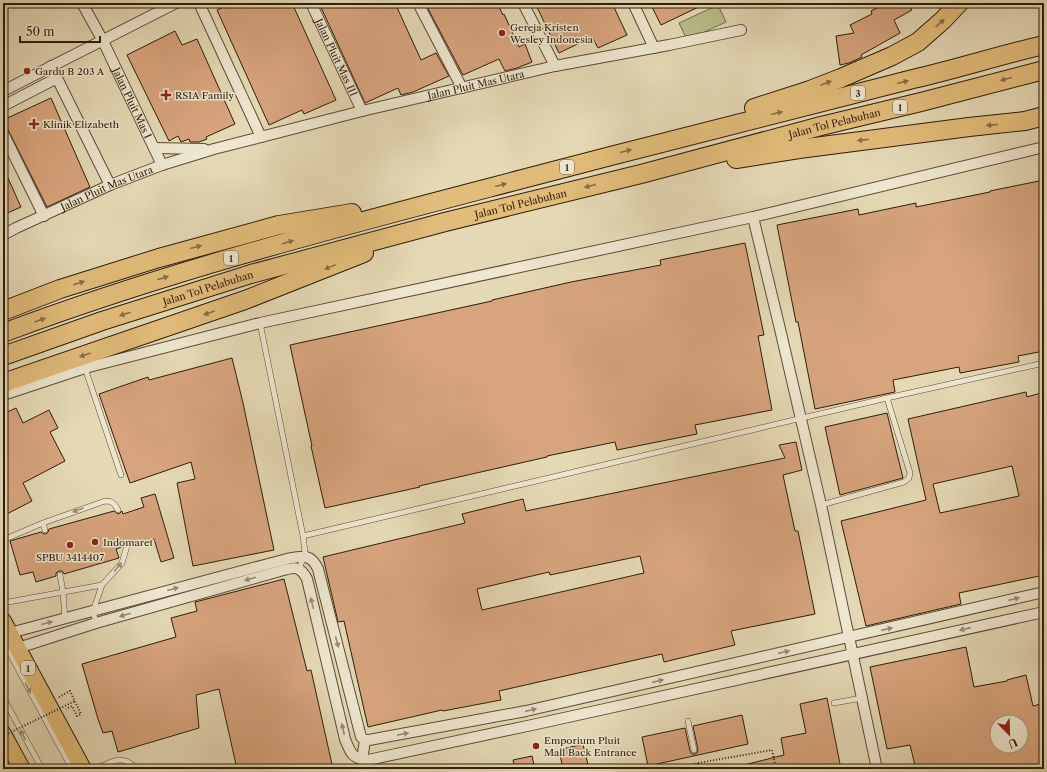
<svg xmlns="http://www.w3.org/2000/svg" width="1047" height="772" viewBox="0 0 1047 772" font-family="'Libre Caslon Text',serif">
<style>
.green{fill:#b9be8a;stroke:#736d4a}
.building{fill:#d7a47d;stroke:#2d1c0b;fill-rule:evenodd}
.lines{fill:none;stroke-linecap:round;stroke-linejoin:round}
.service-casing{stroke:#5b4b36;stroke-width:6}
.minor-casing{stroke:#5b4b36;stroke-width:12}
.trunk-casing{stroke:#2d1c0b;stroke-width:18}
.motorway-casing{stroke:#2d1c0b;stroke-width:20}
.path{stroke:#2d1c0b;stroke-width:2;stroke-dasharray:1 2;stroke-linecap:butt}
.service{stroke:#eee6cf;stroke-width:5}
.minor{stroke:#eee6cf;stroke-width:10}
.trunk{stroke:#e2bc7a;stroke-width:16}
.motorway{stroke:#e2bc7a;stroke-width:18}
.path-bridge{stroke:#2d1c0b;stroke-width:2;stroke-dasharray:1 2;stroke-linecap:butt}
.oneway{fill:#886c42}
.oneway2{fill:#978b77}
.poi-dot{fill:#8f2418;stroke:#eee6cf;stroke-width:1.5}
.labels{text-anchor:middle;dominant-baseline:central;stroke-width:3;stroke-linejoin:round;paint-order:stroke}
.shield{fill:#eee6cf;stroke:#675946;stroke-width:1}
.shield-label{font-size:9px;font-weight:bold;fill:#2d1c0b}
.poi-label{font-size:10px;fill:#2d1c0b;stroke:#eee6cf;text-anchor:start}
.street-label{font-size:10px;fill:#2d1c0b;stroke:#eee6cf}
</style>
<rect width="100%" height="100%" fill="#e5d9b5"/>
<filter id="stains"><feTurbulence type="fractalNoise" baseFrequency=".005" numOctaves="4"/><feColorMatrix values="0 0 0 0 .2 0 0 0 0 .09 0 0 0 0 .02 0 0 0 .5 -.17"/></filter>
<radialGradient id="worn" r=".72"><stop offset=".6" stop-color="#630" stop-opacity="0"/><stop offset="1" stop-color="#630" stop-opacity=".3"/></radialGradient>
<!-- green -->
<path class="green" d="M718 5 726 22 687 40 679 23Z"/>
<!-- building -->
<path class="building" d="M232 3H292L336 100 304 114 302 110 269 125 217 10Z
M319 3H395L421 60 436 53 449 76 413 92 401 95 398 88 365 103Z
M425 3H497L503 15 504 14 519 47 525 44 532 62 517 68 505 71 499 59 463 75Z
M535 3H612L627 35 598 48 592 37 559 53Z
M650 3H707L661 25Z
M887 3H908L912 10 894 20 900 33 861 55 862 57 849 63 840 65 836 36 854 33 850 25 872 14 871 11Z
M175 31 182 45 197 39 235 124 206 137 207 139 199 142H190L189 139 181 142 178 136 169 141 127 55Z
M51 98 90 187 47 207 3 120Z
M3 167 21 207 3 215Z
M1044 180V351L1018 356 1019 362 960 373 959 367 893 380 895 392 815 409 798 322H796L777 225 858 209 859 215 916 203V207L990 192V191Z
M745 243 764 335 758 336 772 410 695 425 697 434 617 450 615 442 547 456V457L419 486 420 487 325 508 311 446H312L290 345 492 301V300L571 282 661 265 660 260Z
M232 358 243 403 274 550 193 566 177 483 195 479 191 462 130 483 99 394 148 377 149 380Z
M1026 392 1027 397 1044 392V575L959 593 961 604 866 626 841 521 926 500 908 419ZM1012 466 1019 496 940 513 933 484Z
M16 408 23 423 49 410 58 428 50 432 65 461 23 483 32 501 3 516V414Z
M887 413 903 478 840 495 825 427Z
M796 442 802 470 783 475 795 531H798L815 614 731 631 735 645 664 662 662 654 499 691 501 700 443 711 442 710 368 727 344 621 338 622 323 557 465 523 462 514 523 499 526 511 785 458 779 445ZM640 556 644 573 482 610 477 589 549 572 550 575Z
M155 494 174 558 161 562 154 539 131 545 128 542H126L124 543 122 547 116 549 119 558 64 574 62 571H59L56 573V576L36 582 33 572 20 575 10 541 41 532 44 534H46L48 532 49 529 114 511 118 514 120 513 122 511 123 514 144 507 141 498Z
M284 579 307 671 311 670 333 769H237L219 689 196 695 199 728 118 752 112 731 103 733 98 719 82 664 176 637 171 618 197 611 195 602Z
M966 647 974 687 1007 681V680L1026 675 1033 706 1044 703V769H916L910 745 887 749 870 667ZM997 722H1021V746H997Z
M827 698 841 769H741L740 766 784 755 781 738 806 733 800 704Z
M742 715 748 744 648 766 642 737 685 728 690 751 692 754H695L697 753 698 750 693 726Z
M583 744 589 769H563L559 750Z
M532 756 535 769H515L513 760Z"/>
<g class="lines">
<!-- service casing -->
<g class="service-casing">
<path id="service" d="M260 323 303 536 305 552 304 556 299 569
M85 368 121 475
M821 505 904 482 909 478 910 473 887 398
M43 523 45 530
M303 536 887 398 1044 363
M3 540 43 523 105 501C112 501 114 503 118 510
M60 575 63 592 65 619
M3 603 102 585
M96 623 93 611 102 585 122 563 127 546
M3 641 72 769
M3 697 42 769
M834 703 862 698
M688 721 694 750
M96 769C111 762 123 753 136 769"/>
</g>
<!-- minor casing -->
<g class="minor-casing">
<g id="minor">
<path id="s1" d="M82 3 103 41 162 165"/>
<path d="M199 3 261 137"/>
<path id="s2" d="M311 3 362 111"/>
<path d="M418 3 462 88"/>
<path d="M523 3 555 66"/>
<path d="M633 3 654 48"/>
<path d="M51 66 110 185"/>
<path d="M3 91 176 3"/>
<path d="M3 106 57 78"/>
<path d="M3 133 44 216"/>
<path d="M154 148 204 149"/>
<path d="M753 217 780 329 821 505 877 769"/>
<path id="s3" d="M3 235 16 228 110 185 162 165 214 149 362 111 555 66 669 45 741 30"/>
<path d="M3 395 85 368 260 323 753 217 1044 147"/>
<path d="M10 633 287 559C302 556 311 553 318 569L361 737 365 740H369L526 711 1044 592"/>
<path d="M18 648 96 623 280 571C294 567 300 565 307 579L345 739C350 752 352 759 368 760L532 725 1044 612"/>
<path d="M362 760 365 740"/>
</g>
</g>
<!-- trunk casing -->
<g class="trunk-casing">
<path id="trunk" d="M3 621 83 769
M3 734 22 769"/>
</g>
<!-- motorway casing -->
<g class="motorway-casing">
<g id="motorway">
<path d="M754 108 810 90 841 78 892 56 918 42 943 20 959 3"/>
<path d="M736 159 799 149 969 127 1025 121 1044 116"/>
<path d="M3 311 60 289 159 258 279 225 352 213"/>
<path d="M3 333C176 268 355 223 534 176 660 143 786 111 913 79 957 69 1000 55 1044 45"/>
<path id="s4" d="M3 356 102 321 251 274 445 222 641 174 821 126 921 102 1044 70"/>
<path d="M3 383 245 300 364 253"/>
</g>
</g>
<!-- path -->
<path class="path" d="M59 697 70 691 81 714 77 716 72 706 66 709
M698 763 699 769
M672 769 698 763 772 750 776 769"/>
<!-- service -->
<use href="#service" class="service"/>
<!-- minor -->
<use href="#minor" class="minor"/>
<!-- trunk -->
<use href="#trunk" class="trunk"/>
<!-- motorway -->
<use href="#motorway" class="motorway"/>
<!-- path-bridge -->
<path class="path-bridge" d="M3 736 75 701"/>
</g>
<!-- one-way arrows -->
<defs><path id="oneway-solid" d="M-6-.8H1V-3.2L6.5 0L1 3.2V.8H-6Z"/></defs>
<g class="oneway">
<use href="#oneway-solid" transform="translate(940 23) rotate(-42)"/>
<use href="#oneway-solid" transform="translate(1006 79) rotate(165)"/>
<use href="#oneway-solid" transform="translate(903 82) rotate(-14)"/>
<use href="#oneway-solid" transform="translate(826 83) rotate(-21)"/>
<use href="#oneway-solid" transform="translate(777 113) rotate(-14)"/>
<use href="#oneway-solid" transform="translate(992 125) rotate(175)"/>
<use href="#oneway-solid" transform="translate(863 140) rotate(173)"/>
<use href="#oneway-solid" transform="translate(626 151) rotate(-15)"/>
<use href="#oneway-solid" transform="translate(501 185) rotate(-15)"/>
<use href="#oneway-solid" transform="translate(590 186) rotate(166)"/>
<use href="#oneway-solid" transform="translate(288 242) rotate(-16)"/>
<use href="#oneway-solid" transform="translate(196 247) rotate(-15)"/>
<use href="#oneway-solid" transform="translate(330 267) rotate(158)"/>
<use href="#oneway-solid" transform="translate(163 278) rotate(-18)"/>
<use href="#oneway-solid" transform="translate(79 283) rotate(-18)"/>
<use href="#oneway-solid" transform="translate(209 313) rotate(161)"/>
<use href="#oneway-solid" transform="translate(125 314) rotate(162)"/>
<use href="#oneway-solid" transform="translate(40 320) rotate(-19)"/>
<use href="#oneway-solid" transform="translate(85 355) rotate(161)"/>
</g>
<g class="oneway2">
<use href="#oneway-solid" transform="translate(78 510) rotate(160)"/>
<use href="#oneway-solid" transform="translate(118 567) rotate(-50)"/>
<use href="#oneway-solid" transform="translate(250 579) rotate(164)"/>
<use href="#oneway-solid" transform="translate(173 589) rotate(-15)"/>
<use href="#oneway-solid" transform="translate(1014 599) rotate(-13)"/>
<use href="#oneway-solid" transform="translate(312 603) rotate(-104)"/>
<use href="#oneway-solid" transform="translate(125 615) rotate(164)"/>
<use href="#oneway-solid" transform="translate(47 623) rotate(-15)"/>
<use href="#oneway-solid" transform="translate(887 629) rotate(-13)"/>
<use href="#oneway-solid" transform="translate(965 629) rotate(167)"/>
<use href="#oneway-solid" transform="translate(337 642) rotate(75)"/>
<use href="#oneway-solid" transform="translate(784 652) rotate(-13)"/>
<use href="#oneway-solid" transform="translate(658 681) rotate(-13)"/>
<use href="#oneway-solid" transform="translate(28 688) rotate(62)"/>
<use href="#oneway-solid" transform="translate(531 710) rotate(-13)"/>
<use href="#oneway-solid" transform="translate(343 729) rotate(-103)"/>
<use href="#oneway-solid" transform="translate(403 734) rotate(-11)"/>
<use href="#oneway-solid" transform="translate(23 735) rotate(-118)"/>
</g>
<!-- markers -->
<g class="poi-dot">
<circle cx="502" cy="33" r="4"/>
<circle cx="27" cy="71" r="4"/>
<path d="M164 89h4v4h4v4h-4v4h-4v-4h-4v-4h4z"/>
<path d="M32 118h4v4h4v4h-4v4h-4v-4h-4v-4h4z"/>
<circle cx="95" cy="542" r="4"/>
<circle cx="70" cy="545" r="4"/>
<circle cx="536" cy="746" r="4"/>
</g>
<g class="labels">
<!-- shield labels -->
<g class="shield">
<rect x="851" y="86" width="14" height="14" rx="3"/>
<rect x="893" y="100" width="14" height="14" rx="3"/>
<rect x="560" y="160" width="14" height="14" rx="3"/>
<rect x="224" y="251" width="14" height="14" rx="3"/>
<rect x="21" y="661" width="14" height="14" rx="3"/>
</g>
<g class="shield-label">
<text x="858" y="93">3</text>
<text x="900" y="107">1</text>
<text x="567" y="167">1</text>
<text x="231" y="258">1</text>
<text x="28" y="668">1</text>
</g>
<!-- poi labels -->
<g class="poi-label">
<text x="510" y="27">Gereja Kristen<tspan x="510" dy="12">Wesley Indonesia</tspan></text>
<text x="35" y="71">Gardu B 203 A</text>
<text x="175" y="95">RSIA Family</text>
<text x="43" y="124">Klinik Elizabeth</text>
<text x="103" y="542">Indomaret</text>
<text x="70" y="557" text-anchor="middle">SPBU 3414407</text>
<text x="544" y="740">Emporium Pluit<tspan x="544" dy="12">Mall Back Entrance</tspan></text>
</g>
<!-- street labels -->
<g class="street-label">
<text stroke="none"><textPath href="#s2" startOffset="60">Jalan Pluit Mas III</textPath></text>
<text stroke="none"><textPath href="#s3" startOffset="498">Jalan Pluit Mas Utara</textPath></text>
<text stroke="none"><textPath href="#s1" startOffset="112">Jalan Pluit Mas I</textPath></text>
<text stroke="none"><textPath href="#s4" startOffset="864">Jalan Tol Pelabuhan</textPath></text>
<text stroke="none"><textPath href="#s3" startOffset="114">Jalan Pluit Mas Utara</textPath></text>
<text stroke="none"><textPath href="#s4" startOffset="540">Jalan Tol Pelabuhan</textPath></text>
<text stroke="none"><textPath href="#s4" startOffset="216">Jalan Tol Pelabuhan</textPath></text>
</g>
</g>
<!-- margin -->
<rect width="1047" height="772" fill="none" stroke="#e5d9b5" stroke-width="16"/>
<rect x="4" y="4" width="1039" height="764" fill="none" stroke="#2d1c0b" stroke-width="2"/>
<rect x="8" y="8" width="1031" height="756" fill="none" stroke="#2d1c0b"/>
<!-- north arrow -->
<g transform="translate(1009 734) rotate(157)"><circle r="19" fill="#eee6cf" stroke="#a19581"/>
<path d="M0-3L7 15L0 10L-7 15Z" fill="#8f2418"/>
<text y="-6" font-size="11" font-weight="bold" text-anchor="middle" fill="#2d1c0b">U</text>
</g>
<!-- scale -->
<path d="M20 36v6h80v-6" fill="none" stroke="#2d1c0b" stroke-width="2"/>
<text x="26" y="36" font-size="12" fill="#2d1c0b" stroke="#eee6cf" stroke-width="3" paint-order="stroke">50 m</text>
<rect width="100%" height="100%" filter="url(#stains)"/>
<rect width="100%" height="100%" fill="url(#worn)"/>
</svg>
